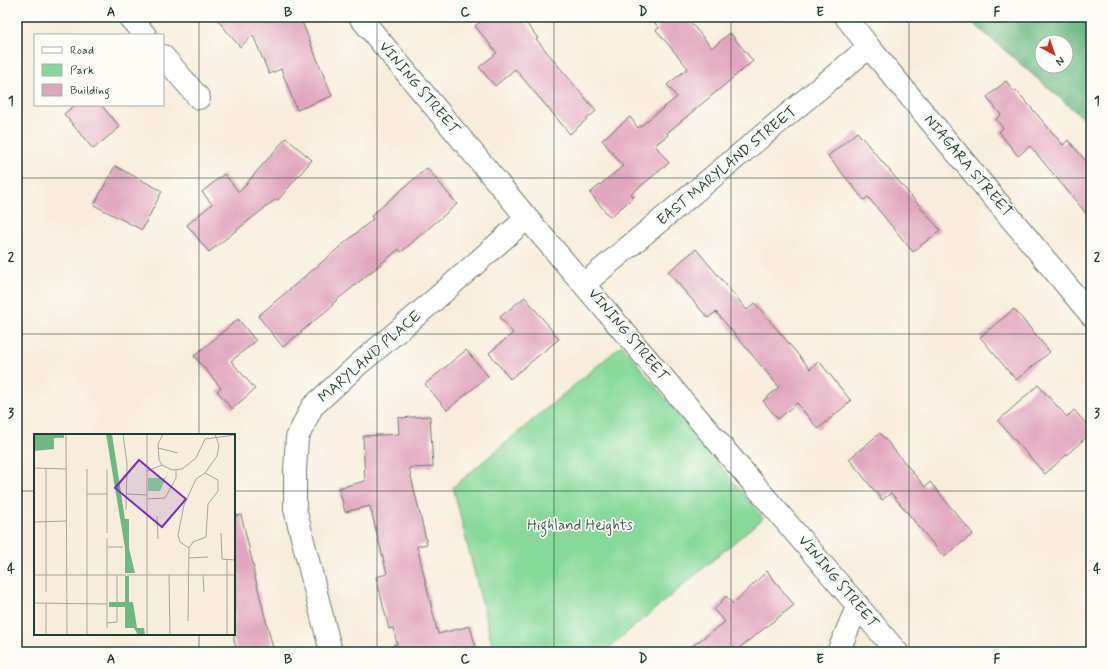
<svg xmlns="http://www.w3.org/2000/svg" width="1108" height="669" viewBox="0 0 1108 669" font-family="Mynerve,sans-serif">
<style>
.green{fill:#87d999;stroke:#538b66}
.forest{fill:#6db981;stroke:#467b5a;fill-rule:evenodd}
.building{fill:#e0a6bd}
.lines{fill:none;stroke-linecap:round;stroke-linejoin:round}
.minor-casing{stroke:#6b7b6e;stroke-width:24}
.minor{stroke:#fff;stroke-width:22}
.grid{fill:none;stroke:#1f3d34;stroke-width:1;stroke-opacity:0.55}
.labels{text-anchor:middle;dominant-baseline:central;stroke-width:3.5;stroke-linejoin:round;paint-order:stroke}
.street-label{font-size:15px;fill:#1f3d34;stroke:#fdfcf7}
.park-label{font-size:15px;fill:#39644d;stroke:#fdfcf7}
.inset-road{fill:none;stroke:#a1a798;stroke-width:1}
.view{fill:#7b2cbf;fill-opacity:0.15;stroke:#7b2cbf;stroke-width:2}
.inset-edge{fill:none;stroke:#1f3d34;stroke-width:2}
.neatline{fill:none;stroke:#1f3d34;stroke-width:1.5}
.grid-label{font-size:13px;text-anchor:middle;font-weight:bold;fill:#1f3d34}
</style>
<rect width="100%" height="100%" fill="#fdfcf7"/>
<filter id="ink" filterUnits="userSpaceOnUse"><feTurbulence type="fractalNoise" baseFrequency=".025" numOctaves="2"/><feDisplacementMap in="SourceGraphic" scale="8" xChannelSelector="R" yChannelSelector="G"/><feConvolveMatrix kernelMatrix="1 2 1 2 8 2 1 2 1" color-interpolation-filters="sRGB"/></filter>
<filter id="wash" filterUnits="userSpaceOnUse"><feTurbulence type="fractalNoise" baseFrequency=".012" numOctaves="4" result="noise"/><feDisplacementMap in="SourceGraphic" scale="16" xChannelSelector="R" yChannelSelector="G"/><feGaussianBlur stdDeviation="0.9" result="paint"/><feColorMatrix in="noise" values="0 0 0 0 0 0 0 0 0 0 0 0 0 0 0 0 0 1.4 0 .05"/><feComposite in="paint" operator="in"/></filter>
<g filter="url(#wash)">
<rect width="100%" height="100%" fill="#f8eddb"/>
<!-- green -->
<path class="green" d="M622 345 763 518 604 652H494L453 487Z"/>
<!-- forest -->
<path class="forest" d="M966 17H1091V125ZM1042 42H1066V66H1042Z"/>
<g id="blocks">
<!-- building -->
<path class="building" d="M215 17H300L332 96 297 110 281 69 269 74 253 35 240 47Z
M486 17H521L538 38 536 39 596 111 570 134 515 69 495 86 479 67 497 53 475 26Z
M650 17H686L712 48 730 33 753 61 667 133 668 135 655 145 669 163 631 194 634 197 610 217 590 193 623 166 602 140 630 117 638 128 677 97 667 85 688 68 656 30 659 28Z
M1006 81 1014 92 1016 90 1063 145 1068 140 1091 167V219L1030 146 1018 156 999 132 1003 128 996 119 1001 115 987 97Z
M75 105H101L120 127 93 149 64 114Z
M857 132 940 230 913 252 868 197 864 200 828 156Z
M286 138 312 160 278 200 276 199 209 252 187 225 212 204 202 192 224 174 239 192Z
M115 166 162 191 142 230 94 205Z
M427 168 457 204 401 252 399 249 332 304 333 305 283 347 258 316 373 219 371 216Z
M696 249 747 310 755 303 810 369 819 361 851 401 818 429 797 403 778 419 763 401 779 387 716 312 708 318 668 272Z
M525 297 559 339 510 379 489 353 513 333 500 317Z
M1014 309 1050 352 1016 380 980 337Z
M238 319 256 341 231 361 255 389 232 409 217 391 221 388 194 356Z
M466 350 488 376 447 410 425 384Z
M1038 385 1067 417 1074 410 1091 429V433L1045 474 998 421Z
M430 416 433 467 409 468 427 544 417 546 438 634 470 626 477 652H394L393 645 397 644 393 628 389 629 376 577 387 574 370 506 345 512 339 488 365 481 363 436 399 434 398 418Z
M880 433 925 487 930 482 973 534 944 557 891 493 882 500 849 459Z
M241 515 254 568 253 569 274 652H237L234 640V516Z
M767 571 794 605 734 652H684L725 622 714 610 726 596 733 604Z"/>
</g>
</g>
<g filter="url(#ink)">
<use href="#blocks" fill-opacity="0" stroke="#6b7b6e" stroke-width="1"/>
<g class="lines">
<!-- minor casing -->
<g class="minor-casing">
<path id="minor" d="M129 17 145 35
M360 17 527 218 897 652
M846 17 869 47 1091 315
M163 56 199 98
M584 284 869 47
M331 652 295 509V470L297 438 312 407 360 363 431 303 527 218
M838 652 858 605"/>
</g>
<!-- minor -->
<use href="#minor" class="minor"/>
</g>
</g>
<!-- grid -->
<path class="grid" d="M199 17V435M377 17V652M554 17V652M731 17V652M909 17V652M17 178H1091M17 334H1091M17 491H35M234 491H1091M199 634V652"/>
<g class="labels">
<!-- street labels -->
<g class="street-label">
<text transform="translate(419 88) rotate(50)">VINING STREET</text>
<text transform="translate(727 166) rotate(-40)">EAST MARYLAND STREET</text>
<text transform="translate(968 166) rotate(50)">NIAGARA STREET</text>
<text transform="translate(628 335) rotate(50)">VINING STREET</text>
<text transform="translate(370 357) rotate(-41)">MARYLAND PLACE</text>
<text transform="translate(838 582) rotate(50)">VINING STREET</text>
</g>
<!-- park labels -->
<g class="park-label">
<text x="580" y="526">Highland Heights</text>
</g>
</g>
<!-- overview -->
<g transform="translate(34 434)">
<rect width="201" height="201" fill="#f8eddb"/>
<path d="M135 37 126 57H114V44H131Z" fill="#87d999"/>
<path d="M0 0H30V4H20V15L0 17ZM72 0H78L91 85H95V114L101 139H91V114ZM91 142H95V168H99L103 194H110L111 201H104L100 194H91V173H75V168H91Z" fill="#6db981"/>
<path class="inset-road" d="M32 0 33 201M89 0 93 30 92 76M124 14 144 19M128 31 125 26 124 10 129 0M0 34 32 35M53 35V201M113 37 128 31 138 36 148 35 162 24 171 5 201 1M53 60H73M93 60 113 61M113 65 131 64 142 44V36M123 82 124 105M0 88 32 87M73 99V35M187 99 188 125 201 126M73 113H89M155 114 146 108 144 101 150 71 162 45 171 39 183 22 185 11 181 0M155 114 159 108 172 103 174 70 184 57V46L171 39M155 124 174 123M193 126V201M0 141H92M93 141H201M135 141 136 201M169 141 170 158M12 158V34M0 169 73 170M12 170V201M154 187 155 114M73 189 83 188V141M73 194V104M113 201V0"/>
<path class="view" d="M105 26 152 65 128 93 81 54Z"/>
<rect width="201" height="201" class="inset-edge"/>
</g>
<!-- margin -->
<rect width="1108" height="669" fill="none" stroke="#fdfcf7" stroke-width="44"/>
<!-- legend -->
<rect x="34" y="34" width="130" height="72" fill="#fdfcf7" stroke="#a4b0a9"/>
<rect x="42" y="47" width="20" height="6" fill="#ffffff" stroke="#a4b0a9"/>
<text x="70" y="54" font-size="12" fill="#1f3d34">Road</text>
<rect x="42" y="64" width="20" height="12" fill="#87d999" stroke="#a4b0a9"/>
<text x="70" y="74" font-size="12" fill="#1f3d34">Park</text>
<rect x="42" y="84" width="20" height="12" fill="#e0a6bd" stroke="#a4b0a9"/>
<text x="70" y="94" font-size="12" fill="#1f3d34">Building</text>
<!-- north arrow -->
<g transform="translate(1054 54) rotate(140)"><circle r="19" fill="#fdfcf7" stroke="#a4b0a9"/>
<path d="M0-3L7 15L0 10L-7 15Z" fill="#c8321e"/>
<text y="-6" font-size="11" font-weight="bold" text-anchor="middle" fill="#1f3d34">N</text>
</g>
<rect x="22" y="22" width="1064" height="625" class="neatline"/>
<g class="grid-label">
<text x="111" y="16">A</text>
<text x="288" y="16">B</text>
<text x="465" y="16">C</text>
<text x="643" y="16">D</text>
<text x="820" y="16">E</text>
<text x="997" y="16">F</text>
<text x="11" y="105">1</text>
<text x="1097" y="105">1</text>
<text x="11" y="261">2</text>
<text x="1097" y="261">2</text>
<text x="11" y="417">3</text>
<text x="1097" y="417">3</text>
<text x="11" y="573">4</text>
<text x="1097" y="573">4</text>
<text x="111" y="663">A</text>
<text x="288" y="663">B</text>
<text x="465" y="663">C</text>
<text x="643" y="663">D</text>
<text x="820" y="663">E</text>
<text x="997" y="663">F</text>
</g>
</svg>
